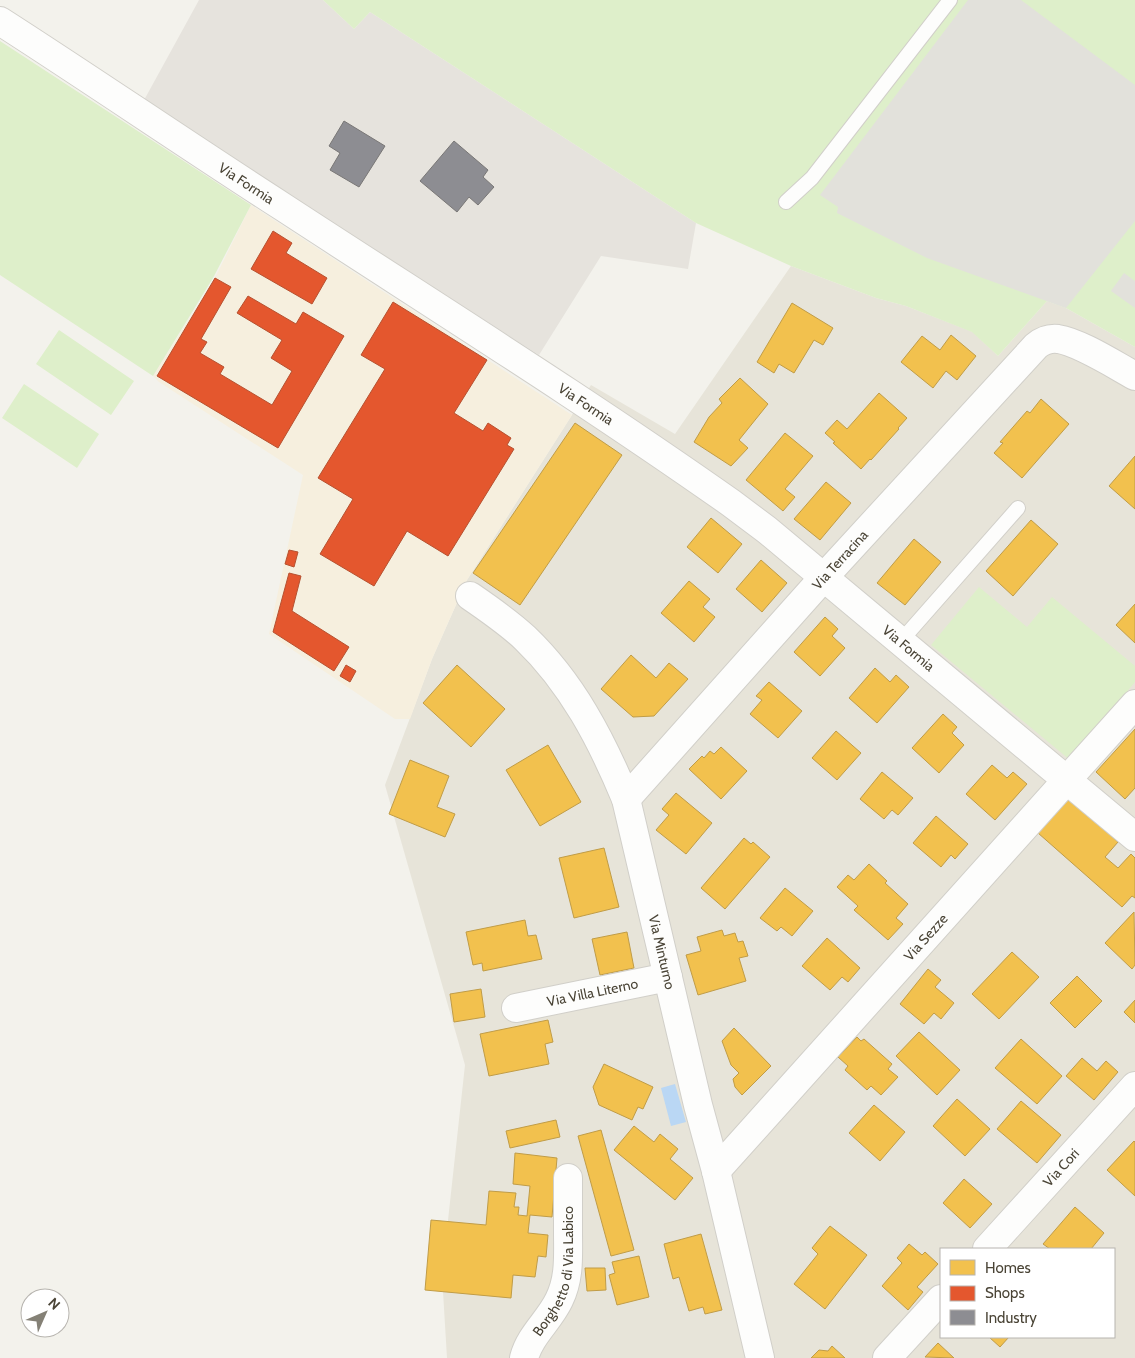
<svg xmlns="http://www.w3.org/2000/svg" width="1135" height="1358" viewBox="0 0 1135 1358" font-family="Cabin,sans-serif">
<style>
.residential{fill:#e7e4d9;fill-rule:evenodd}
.commercial{fill:#f6efde}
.industrial{fill:#e6e3dd}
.green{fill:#deefca}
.parking{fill:#e2e1db}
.water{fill:#bad7f4}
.homes{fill:#f2c14e;stroke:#c09c47}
.shops{fill:#e4572e;stroke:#b65130}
.industry{fill:#8d8d92;stroke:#797776}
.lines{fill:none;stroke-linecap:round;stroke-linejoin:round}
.service-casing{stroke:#d1cfc9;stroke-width:16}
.minor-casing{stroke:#d1cfc9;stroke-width:30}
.service{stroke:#fdfdfc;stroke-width:14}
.minor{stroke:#fdfdfc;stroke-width:28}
.labels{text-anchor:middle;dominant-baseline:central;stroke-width:5;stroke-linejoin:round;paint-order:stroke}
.street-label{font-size:14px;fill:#4a4436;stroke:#fff}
</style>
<rect width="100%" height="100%" fill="#f3f2ec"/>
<!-- residential -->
<path class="residential" d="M791 266 876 298 906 306 973 332 998 356 1047 301 1066 308 1135 347V1358H447L442 1275 465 1065 385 785 432 659 467 580 591 385 675 434ZM941 1249H1114V1337H941Z"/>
<!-- commercial -->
<path class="commercial" d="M251 205 572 415 467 580 432 659 410 719H395L269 634 303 475 159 382 153 376 215 278Z"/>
<!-- industrial -->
<path class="industrial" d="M199 0H323L354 29 370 12 696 223 688 269 601 256 539 355 143 102Z"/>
<!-- green -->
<path class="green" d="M323 0H1135V347L1066 308 1047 301 998 356 972 332 906 306 876 298 791 266 696 223 370 12 354 29Z
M0 41 251 205 213 278 153 376 0 275Z
M59 330 134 381 111 415 36 364Z
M24 384 99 434 77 468 2 418Z
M979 587 1027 627 1052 597 1135 666V682L1070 760 931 645Z"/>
<!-- parking -->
<path class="parking" d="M968 0H1021L1135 85V221L1066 308 927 258 837 213 838 207 820 195Z
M1124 273 1135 281V308L1111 291Z"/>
<!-- water -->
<path class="water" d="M675 1084 686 1122 671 1126 661 1088Z"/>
<!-- homes -->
<path class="homes" d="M792 303 833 328 823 345 814 340 794 373 779 364 774 373 757 362Z
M951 335 976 356 957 380 946 371 933 388 901 362 922 336 940 350Z
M740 378 768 404 739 440 748 448 731 466 694 442 709 417 722 403 719 399Z
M879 393 907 418 898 428 899 429 871 460 870 459 861 469 833 443 835 442 825 433 837 420 847 429Z
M1041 399 1069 424 1022 478 994 453 1003 443 1000 442 1027 411 1030 413Z
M575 423 622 455 520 605 473 573Z
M785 433 813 456 785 489 795 497 783 511 746 480Z
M1135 456V509L1109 486Z
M826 482 851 503 820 540 794 519Z
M711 518 742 544 718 573 687 547Z
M1031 520 1058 544 1013 596 986 571Z
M914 539 941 562 905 605 877 583Z
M761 560 787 583 762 612 736 589Z
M689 581 710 599 703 607 715 617 694 642 661 613Z
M1135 604V643L1116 625Z
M825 617 838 629 832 636 845 648 820 676 794 652Z
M631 655 656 678 669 663 688 679 654 716 633 717 601 689Z
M457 665 505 709 471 747 423 703Z
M875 668 890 682 896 675 909 687 877 723 849 698Z
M769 682 802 711 778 738 750 714 762 700 756 696Z
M943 714 957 727 952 733 964 745 939 773 912 748Z
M1135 729V788L1125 799 1096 772Z
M836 731 861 753 837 780 812 758Z
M548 745 581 802 540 826 506 770Z
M721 747 747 771 721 799 689 769 702 756 704 758 710 751 714 754Z
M410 760 449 776 437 807 455 814 445 837 389 814Z
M992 765 1007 778 1013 772 1027 784 995 820 966 794Z
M882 772 913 798 898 815 892 810 884 819 860 799Z
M676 793 712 823 686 854 656 830 669 815 662 809Z
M1069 798 1118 842 1105 857 1118 868 1131 854 1135 858V898L1132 896 1122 907 1038 833Z
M936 816 968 844 955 859 951 855 941 867 913 843Z
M744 838 751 844 753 842 770 857 725 909 701 888Z
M604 848 619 907 574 918 559 858Z
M869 864 887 881 885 883 908 904 896 918 903 924 888 940 854 910 858 906 837 887 848 875 854 880Z
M785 888 813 911 792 936 781 927 777 931 760 918Z
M1134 912 1135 965 1132 969 1105 943Z
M525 920 528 936 536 935 542 959 483 971 482 963 473 965 466 932Z
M722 930 724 936 735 933 738 942 743 941 748 956 739 958 746 981 698 995 686 955 701 951 697 937Z
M627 932 634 968 600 975 592 939Z
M827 938 860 968 848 982 842 977 830 990 802 966Z
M1012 952 1039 977 999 1019 972 994Z
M928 969 941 980 935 987 954 1003 941 1019 934 1013 924 1024 900 1004Z
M1077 976 1102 1001 1075 1028 1050 1003Z
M481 989 485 1017 454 1022 450 994Z
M1135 1000V1023L1124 1012Z
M548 1020 553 1042 545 1044 549 1064 489 1076 480 1034Z
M734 1028 771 1066 742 1095 735 1087 733 1079 739 1073 731 1065 722 1041Z
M919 1032 960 1070 937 1095 896 1056Z
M857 1037 861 1041 864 1039 892 1064 888 1069 898 1077 881 1095 871 1086 867 1090 845 1070 848 1066 838 1057Z
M1021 1039 1062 1076 1037 1104 995 1068Z
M1082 1058 1097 1071 1106 1061 1118 1072 1094 1100 1066 1076Z
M604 1064 653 1087 643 1109 638 1107 632 1120 599 1105 593 1087Z
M957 1099 990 1129 965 1156 933 1126Z
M1021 1101 1061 1135 1037 1163 997 1129Z
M874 1105 905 1132 880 1161 849 1133Z
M556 1120 560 1137 510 1148 506 1131Z
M634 1126 654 1142 660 1134 678 1149 670 1159 693 1178 675 1200 614 1150Z
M601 1130 634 1250 611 1256 578 1136Z
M1134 1141 1135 1142V1196L1107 1170Z
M515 1153 557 1158 552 1217 530 1215 528 1233 548 1235 546 1257 538 1256 535 1277 513 1275 511 1298 425 1290 431 1220 486 1225 489 1191 516 1193 514 1207H519L518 1215 527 1216 530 1186 513 1184Z
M964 1179 992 1204 970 1228 943 1203Z
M1075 1207 1104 1233 1091 1249H1050L1043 1244Z
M830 1226 867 1255 825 1309 794 1284 818 1254 812 1248Z
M701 1234 722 1310 705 1314 703 1307 689 1311 679 1277 673 1279 664 1244Z
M909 1244 922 1255 925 1252 938 1264 917 1287 923 1292 908 1310 882 1286 902 1263 897 1258Z
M639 1256 649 1297 617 1305 609 1275 615 1273 612 1262Z
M585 1268H605L606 1290 587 1291Z
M989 1337H1009L1000 1347Z
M938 1343 954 1358 925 1357Z
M832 1346 845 1358H811L819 1350 828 1351Z"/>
<!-- shops -->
<path class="shops" d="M273 231 292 243 286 253 327 278 312 304 251 269Z
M215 278 231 287 201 339 207 342 200 353 224 367 220 374 272 405 292 371 271 358 282 340 237 313 248 296 296 324 303 312 344 336 278 448 157 376Z
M393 302 487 360 454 413 483 431 488 423 511 438 507 445 514 449 448 556 407 531 374 586 320 554 353 499 318 478 385 369 361 355Z
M289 550 298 552 294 567 285 564Z
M289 573 301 576 292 611 349 647 334 671 273 632Z
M346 665 356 671 350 682 340 676Z"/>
<!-- industry -->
<path class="industry" d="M344 121 385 146 359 187 330 170 340 153 329 146Z
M454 141 488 170 483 177 494 187 478 205 469 197 457 212 420 181Z"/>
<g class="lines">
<!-- service casing -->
<g class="service-casing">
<path id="service" d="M786 202 812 178 950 0
M900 642 1018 508"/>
</g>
<!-- minor casing -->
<g class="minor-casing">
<g id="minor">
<path id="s1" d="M0 21C95 82 188 146 283 207 433 305 585 400 731 503L767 530 1135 837"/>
<path id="s2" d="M470 596C489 609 508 622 525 638 572 683 601 739 626 799L698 1105 716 1171 760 1358"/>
<path id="s3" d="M626 799 824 577 1036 346C1042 341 1049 338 1058 339 1079 342 1115 365 1135 376"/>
<path id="s4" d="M516 1008 668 977"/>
<path id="s5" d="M716 1171 1135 704"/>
<path id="s6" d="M987 1249 1135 1086"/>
<path id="s7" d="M524 1358C530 1335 549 1321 559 1300 570 1278 568 1255 568 1232 568 1214 568 1196 568 1178"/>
<path d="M887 1358 941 1299"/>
</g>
</g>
<!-- service -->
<use href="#service" class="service"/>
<!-- minor -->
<use href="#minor" class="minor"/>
</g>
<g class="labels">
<!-- street labels -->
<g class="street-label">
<text stroke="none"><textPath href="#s1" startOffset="295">Via Formia</textPath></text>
<text stroke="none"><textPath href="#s1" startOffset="700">Via Formia</textPath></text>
<text stroke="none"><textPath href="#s3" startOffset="321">Via Terracina</textPath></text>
<text stroke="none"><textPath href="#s1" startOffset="1105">Via Formia</textPath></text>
<text stroke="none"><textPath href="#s5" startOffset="314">Via Sezze</textPath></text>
<text stroke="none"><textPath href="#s2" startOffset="418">Via Minturno</textPath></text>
<text stroke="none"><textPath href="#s4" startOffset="78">Via Villa Literno</textPath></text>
<text stroke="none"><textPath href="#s6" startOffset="110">Via Cori</textPath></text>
<text stroke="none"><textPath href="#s7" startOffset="95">Borghetto di Via Labico</textPath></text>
</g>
</g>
<!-- legend -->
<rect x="940" y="1248" width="175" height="90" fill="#ffffff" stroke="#b7b4af"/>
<rect x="950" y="1260" width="25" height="15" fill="#f2c14e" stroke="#b7b4af"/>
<text x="985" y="1273" font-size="15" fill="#4a4436">Homes</text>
<rect x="950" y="1286" width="25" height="15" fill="#e4572e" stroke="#b7b4af"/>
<text x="985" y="1298" font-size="15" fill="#4a4436">Shops</text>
<rect x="950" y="1310" width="25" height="15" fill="#8d8d92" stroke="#b7b4af"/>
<text x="985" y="1323" font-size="15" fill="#4a4436">Industry</text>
<!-- north arrow -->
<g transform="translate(45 1313) rotate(45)"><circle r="24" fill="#ffffff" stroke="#b7b4af"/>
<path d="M0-4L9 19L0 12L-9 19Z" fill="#858176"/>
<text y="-8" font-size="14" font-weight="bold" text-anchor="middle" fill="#4a4436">N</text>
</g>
</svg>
